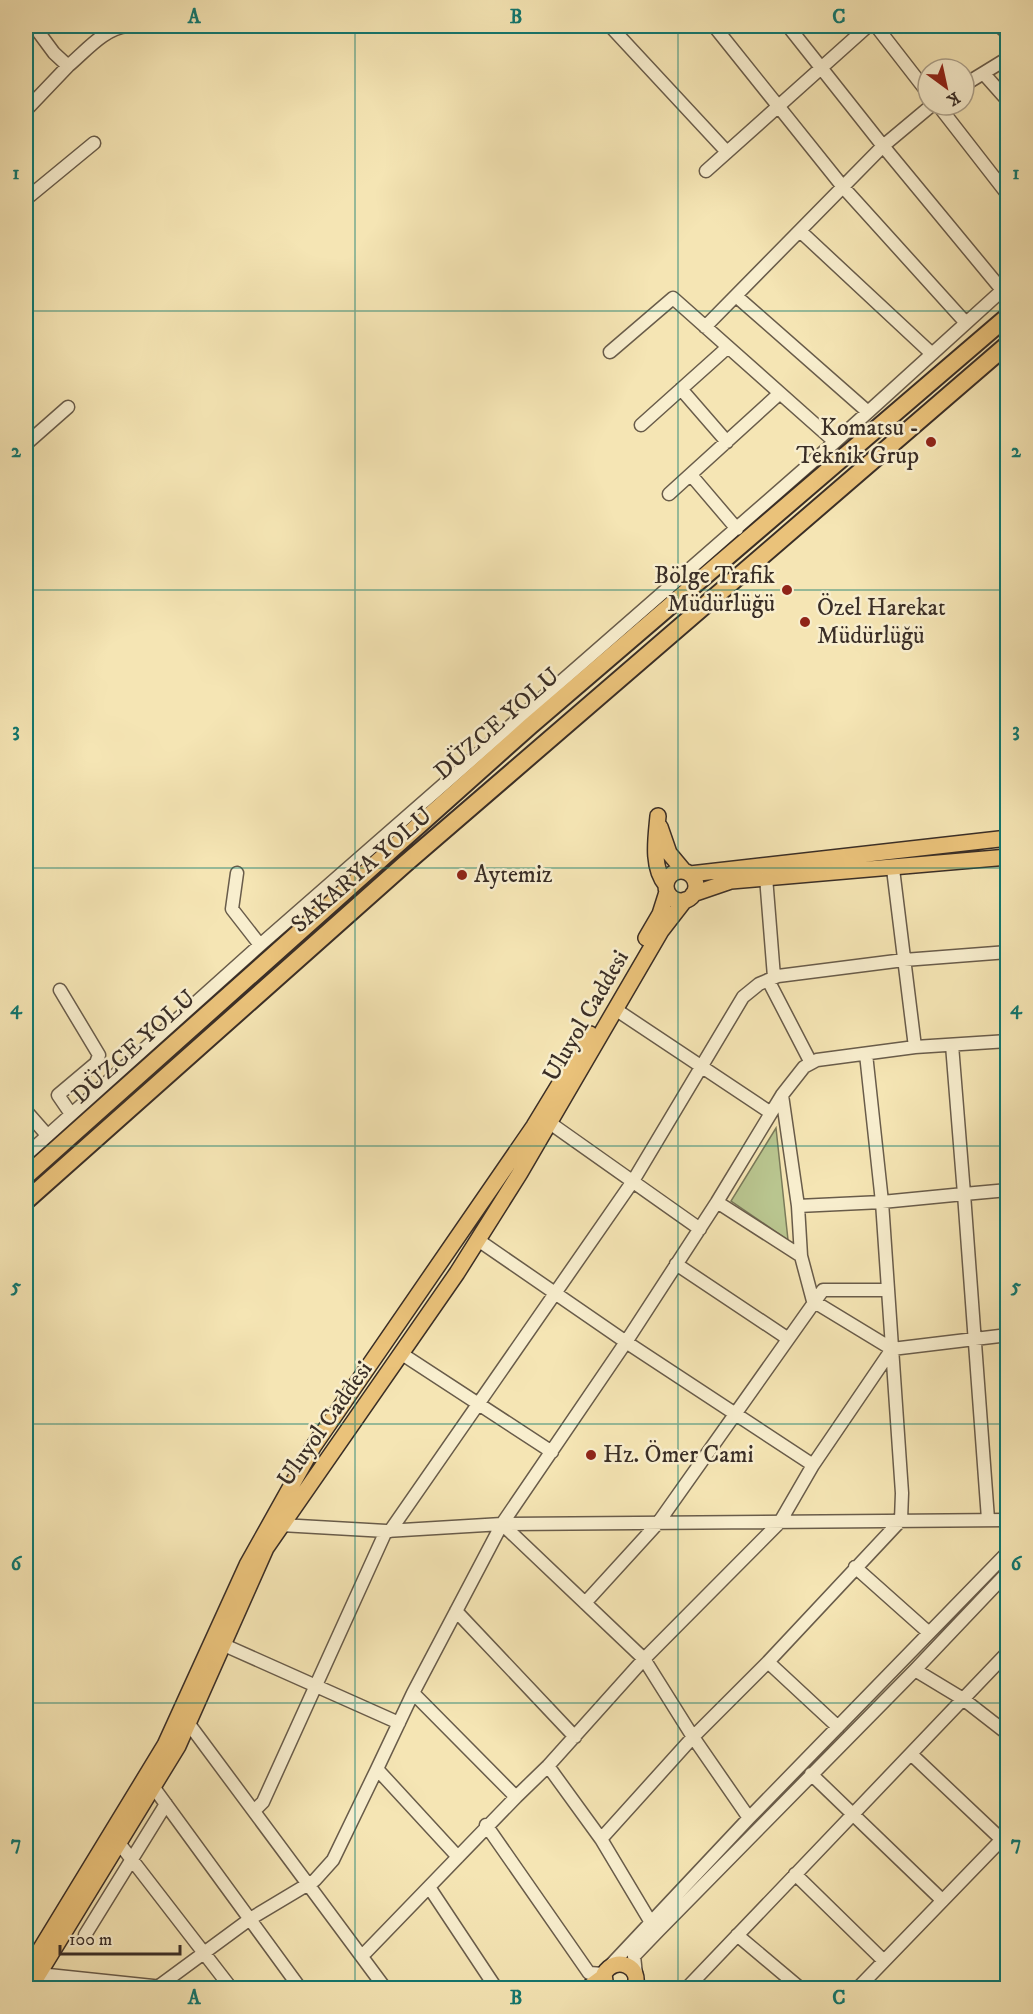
<svg xmlns="http://www.w3.org/2000/svg" width="1033" height="2014" viewBox="0 0 1033 2014" font-family="'IM FELL DW Pica',serif">
<style>
.green{fill:#b9c58f;stroke:#7a7a5a;stroke-width:1.5}
.lines{fill:none;stroke-linecap:round;stroke-linejoin:round}
.minor-casing{stroke:#695c4a;stroke-width:15}
.major-casing{stroke:#3a2e26;stroke-width:18}
.highway-casing{stroke:#3a2e26;stroke-width:20}
.minor{stroke:#f8eece;stroke-width:12}
.major{stroke:#eac27a;stroke-width:15}
.highway{stroke:#eac27a;stroke-width:16}
.grid{fill:none;stroke:#0f766e;stroke-width:1.5;stroke-opacity:0.55}
.poi-dot{fill:#8f2418;stroke:#f8eece;stroke-width:2}
.labels{text-anchor:middle;dominant-baseline:central;stroke-width:5;stroke-linejoin:round;paint-order:stroke}
.poi-label{font-size:24px;fill:#3a2e26;stroke:#f8eece;text-anchor:start}
.street-label{font-size:24px;fill:#3a2e26;stroke:#f8eece}
.neatline{fill:none;stroke:#0f766e;stroke-width:2}
.grid-label{font-size:20px;text-anchor:middle;font-weight:bold;fill:#0f766e}
</style>
<rect width="100%" height="100%" fill="#f5e5b4"/>
<filter id="stains"><feTurbulence type="fractalNoise" baseFrequency=".00333" numOctaves="4"/><feColorMatrix values="0 0 0 0 .2 0 0 0 0 .09 0 0 0 0 .02 0 0 0 .5 -.17"/></filter>
<radialGradient id="worn" r=".72"><stop offset=".6" stop-color="#630" stop-opacity="0"/><stop offset="1" stop-color="#630" stop-opacity=".3"/></radialGradient>
<!-- green -->
<path class="green" d="M776 1128 788 1240 731 1201Z"/>
<g class="lines">
<!-- minor casing -->
<g class="minor-casing">
<path id="minor" d="M34 26 54 53 68 66C86 51 104 28 128 26
M610 26 727 152
M714 26 843 187 966 323
M788 26 883 146 1002 290
M876 26 928 93
M999 26 1008 34
M984 74 1008 101
M964 85 1008 58
M938 105 1008 195
M26 110 68 66
M706 171 868 26
M26 199 94 143
M800 231 931 353
M736 296 868 412
M705 327 883 146 932 105
M610 352 673 298 835 442
M681 389 727 442
M641 425 728 347
M26 444 68 407
M691 475 737 529
M669 494 780 393
M893 869 915 1047
M237 873 232 909 260 945
M766 877 774 977
M768 980 811 1063
M60 990 99 1055 96 1063 58 1095 71 1114
M615 1009 771 1113
M782 1095 798 1206 882 1202 964 1194 952 1045
M26 1111 47 1135
M550 1123 700 1229
M26 1155 260 945 835 442 1008 285
M717 1202 801 1256
M798 1206 801 1256 813 1301 892 1349 1008 1335
M478 1240 626 1342 813 1465
M676 1264 787 1338
M402 1354 552 1452
M988 1519 964 1194 1008 1190
M502 1524 644 1659 693 1737 749 1818
M275 1528 281 1525 386 1531 502 1524 1008 1520
M390 1531 633 1181 743 997 759 984 778 976 904 960 1008 952
M855 1567 928 1632
M585 1603 658 1523 823 1290H888
M456 1611 575 1737
M224 1645 399 1723
M768 1662 838 1727
M915 1670 963 1699 1008 1734
M189 1724 385 1988
M911 1754 1001 1839
M548 1766 601 1839 650 1921
M811 1774 942 1900
M149 1781 300 1988
M516 1797 548 1766 644 1659 780 1522 813 1465 892 1349
M255 1810 263 1802 386 1531
M486 1825 589 1973 604 1974
M601 1839 693 1737 768 1662 901 1520 902 1493 882 1202 866 1054
M119 1843 231 1988
M458 1857 377 1769 413 1693 502 1524 626 1342 717 1202 782 1095 804 1067 817 1060 915 1047 1008 1041
M795 1874 884 1961
M429 1887 496 1988
M85 1935 166 1804
M737 1935 800 1988
M366 1952 516 1797 413 1693
M609 1967 749 1818 1008 1552
M39 1974 172 1988
M636 1974 634 1956 658 1931 915 1670 1008 1572
M159 1986 250 1919 315 1880 333 1860 377 1769
M687 1988 1008 1652
M858 1988 1008 1833"/>
</g>
<!-- major casing -->
<g class="major-casing">
<path id="major" d="M658 816C656 838 651 867 666 885
M660 827 669 853 684 871
M666 886a15 15 0 1 1 30 0a15 15 0 1 1-30 0Z
M690 874 1008 838
M693 894 731 881 1008 857
M646 938 660 914 667 892
M26 1973 165 1745 247 1565 313 1447 534 1126 590 1034
M30 1988 178 1746 266 1548 457 1273 520 1173 661 931 685 900
M588 1988 603 1977
M606 1988 604 1974C615 1954 644 1967 634 1988"/>
</g>
<!-- highway casing -->
<g class="highway-casing">
<path id="highway" d="M26 1176 530 726 1008 316
M26 1201 405 864 1008 344"/>
</g>
<!-- minor -->
<use href="#minor" class="minor"/>
<!-- major -->
<use href="#major" class="major"/>
<!-- highway -->
<use href="#highway" class="highway"/>
</g>
<!-- grid -->
<path class="grid" d="M355 26V1988M678 26V1988M26 311H1008M26 590H1008M26 868H1008M26 1146H1008M26 1424H1008M26 1703H1008"/>
<!-- markers -->
<g class="poi-dot">
<circle cx="931" cy="442" r="6"/>
<circle cx="787" cy="590" r="6"/>
<circle cx="805" cy="622" r="6"/>
<circle cx="462" cy="875" r="6"/>
<circle cx="591" cy="1455" r="6"/>
</g>
<g class="labels">
<!-- poi labels -->
<g class="poi-label">
<text x="919" y="428" text-anchor="end">Komatsu -<tspan x="919" dy="28">Teknik Grup</tspan></text>
<text x="775" y="576" text-anchor="end">Bölge Trafik<tspan x="775" dy="28">Müdürlüğü</tspan></text>
<text x="817" y="608">Özel Harekat<tspan x="817" dy="28">Müdürlüğü</tspan></text>
<text x="474" y="875">Aytemiz</text>
<text x="603" y="1455">Hz. Ömer Cami</text>
</g>
<!-- street labels -->
<g class="street-label">
<text transform="translate(497 724) rotate(-41)">DÜZCE YOLU</text>
<text transform="translate(362 870) rotate(-41)">SAKARYA YOLU</text>
<text transform="translate(586 1016) rotate(-60)">Uluyol Caddesi</text>
<text transform="translate(134 1047) rotate(-42)">DÜZCE YOLU</text>
<text transform="translate(325 1424) rotate(-55)">Uluyol Caddesi</text>
</g>
</g>
<!-- margin -->
<rect width="1033" height="2014" fill="none" stroke="#f5e5b4" stroke-width="66"/>
<!-- north arrow -->
<g transform="translate(946 87) rotate(147)"><circle r="28" fill="#f8eece" stroke="#aca18b" stroke-width="1.5"/>
<path d="M0-4.5L10 22L0 15L-10 22Z" fill="#8f2418"/>
<text y="-9" font-size="16" font-weight="bold" text-anchor="middle" fill="#3a2e26">K</text>
</g>
<!-- scale -->
<path d="M60 1945v9h120v-9" fill="none" stroke="#3a2e26" stroke-width="3"/>
<text x="69" y="1945" font-size="18" fill="#3a2e26" stroke="#f8eece" stroke-width="4.5" paint-order="stroke">100 m</text>
<rect x="33" y="33" width="967" height="1948" class="neatline"/>
<g class="grid-label">
<text x="194" y="23">A</text>
<text x="516" y="23">B</text>
<text x="839" y="23">C</text>
<text x="16" y="179">1</text>
<text x="1016" y="179">1</text>
<text x="16" y="457">2</text>
<text x="1016" y="457">2</text>
<text x="16" y="736">3</text>
<text x="1016" y="736">3</text>
<text x="16" y="1014">4</text>
<text x="1016" y="1014">4</text>
<text x="16" y="1292">5</text>
<text x="1016" y="1292">5</text>
<text x="16" y="1570">6</text>
<text x="1016" y="1570">6</text>
<text x="16" y="1849">7</text>
<text x="1016" y="1849">7</text>
<text x="194" y="2004">A</text>
<text x="516" y="2004">B</text>
<text x="839" y="2004">C</text>
</g>
<rect width="100%" height="100%" filter="url(#stains)"/>
<rect width="100%" height="100%" fill="url(#worn)"/>
</svg>
